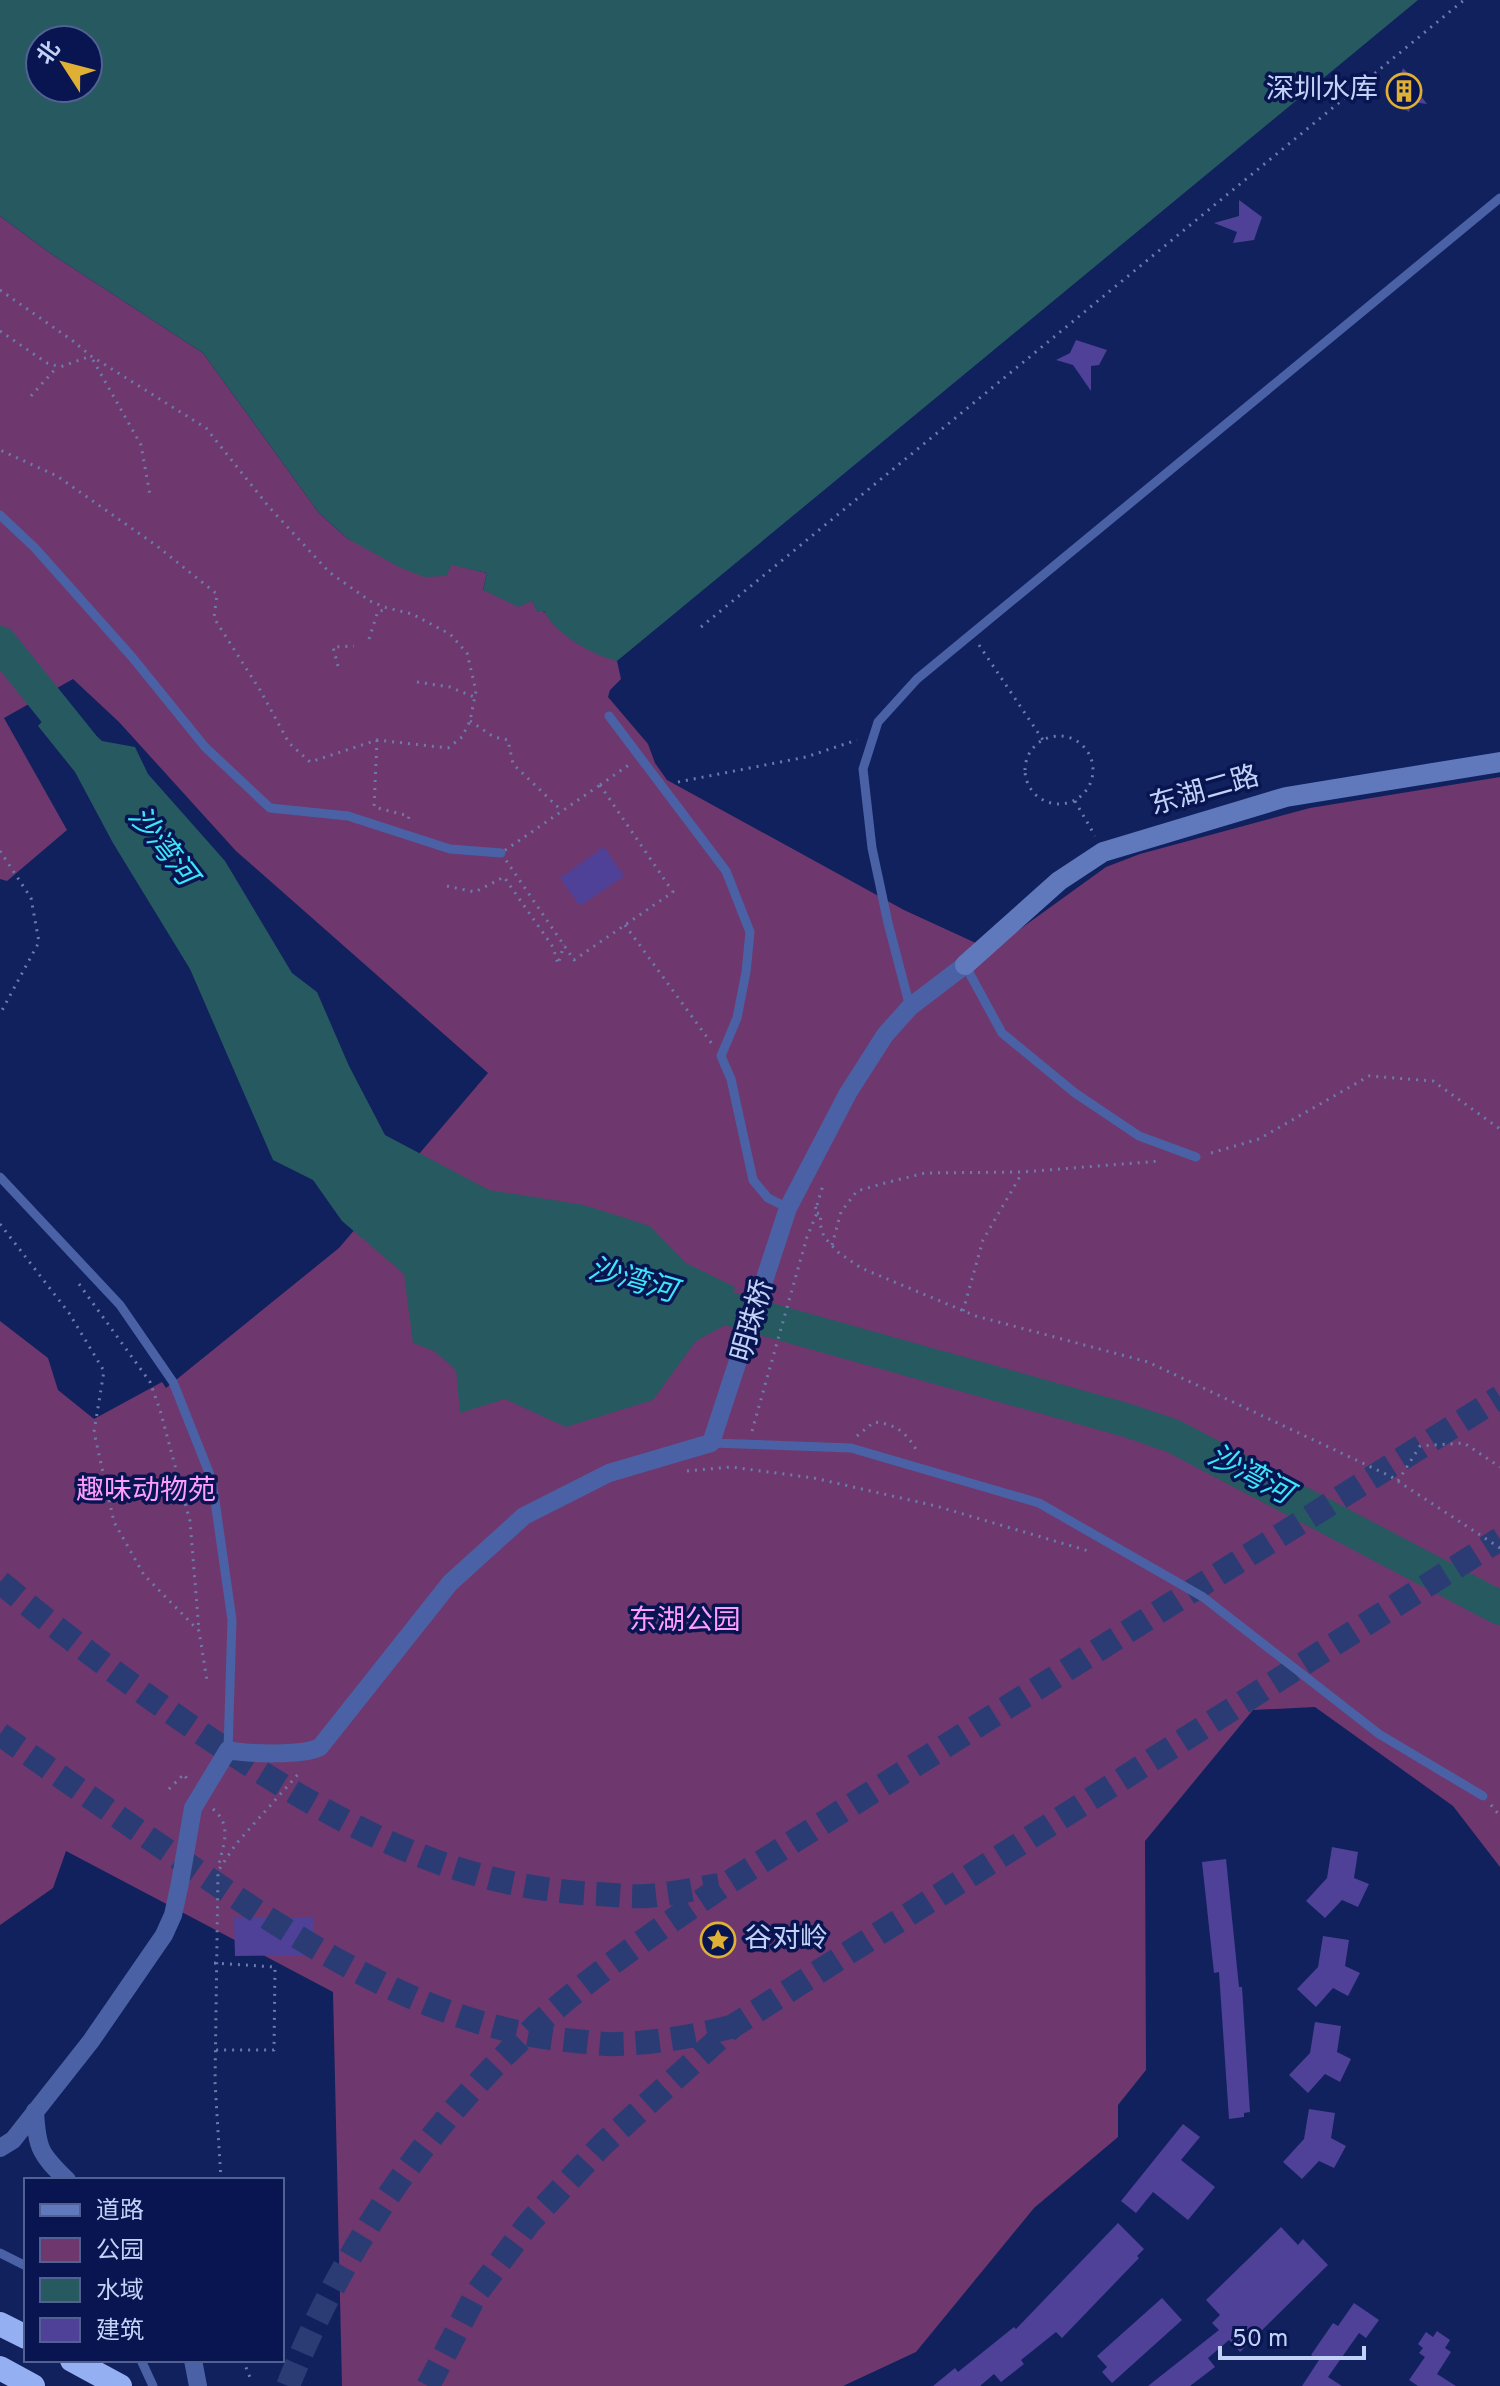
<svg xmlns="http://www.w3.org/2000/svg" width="1500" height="2386" viewBox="0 0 1500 2386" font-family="Overpass,'Noto Sans SC',sans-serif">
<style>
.green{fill:#6e386e}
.water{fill:#275960;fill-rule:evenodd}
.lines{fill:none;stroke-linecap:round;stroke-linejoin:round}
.river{stroke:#275960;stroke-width:34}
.building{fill:#4f4198}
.highway-tunnel{stroke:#2b3c74;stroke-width:24;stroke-dasharray:24 12;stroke-linecap:butt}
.path{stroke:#6b7bab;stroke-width:3;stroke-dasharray:2 6;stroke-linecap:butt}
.lane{stroke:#4a62a5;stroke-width:9}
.street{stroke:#4a62a5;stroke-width:18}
.secondary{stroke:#6079bc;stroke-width:20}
.highway{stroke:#94aff2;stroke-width:24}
.labels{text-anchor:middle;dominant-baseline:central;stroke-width:7;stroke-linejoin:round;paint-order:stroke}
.poi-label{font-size:28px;fill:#c2d2f7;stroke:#081551;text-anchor:end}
.street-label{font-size:28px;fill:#c2d2f7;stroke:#081551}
.park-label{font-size:28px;fill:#ff9dfe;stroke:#081551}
.water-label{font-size:30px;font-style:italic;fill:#3ce5f9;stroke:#081551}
</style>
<rect width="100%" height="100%" fill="#10215d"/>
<!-- green -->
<path class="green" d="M0 216 50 253 203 353 319 513 348 539 487 573 483 590 532 601 577 642 617 661 621 679 610 690 608 697 648 744 655 763 667 780 904 910 991 950 1106 867 1140 854 1310 808 1500 777V1867L1453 1806 1315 1707 1253 1710 1145 1841 1146 2070 1118 2105V2137L1034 2208 916 2352 843 2386H342L333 1992 66 1851 53 1888 0 1925V1321L48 1358 58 1390 94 1419 162 1382 166 1388 339 1248 488 1073 236 851 119 722 73 679 4 718 67 830 7 881 0 879Z"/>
<!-- water -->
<path class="water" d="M0 0H1418L617 661C592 655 555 634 544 611L537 612 532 601 518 607 483 590 487 573 451 565 447 576 424 577 401 568 348 539 319 513 203 353 50 253 0 216ZM40 40H88V88H40Z
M60 702 102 741 135 747 148 774 225 861 292 973 317 992 349 1066 385 1135 489 1190 584 1205 650 1226 686 1263 735 1287 727 1324 696 1341 653 1400 566 1427 505 1399 460 1413 456 1370 434 1351 413 1343 404 1274 342 1221 313 1180 273 1160 190 969 113 843 75 772 38 726Z"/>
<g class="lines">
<!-- river -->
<path class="river" d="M0 643 82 745
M687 1297 1126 1420 1173 1436 1500 1608"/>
</g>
<!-- building -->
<path class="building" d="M1403 68 1423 90 1418 92 1427 104 1412 102 1409 112 1392 100Z
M1239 200 1262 217 1254 240 1233 243 1237 232 1214 223 1239 216Z
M1076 340 1107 350 1099 365 1091 366V391L1073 365 1056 360 1070 353Z
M604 847 624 876 580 906 560 878Z
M1332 1847 1358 1852 1354 1878 1369 1884 1358 1907 1342 1900 1325 1918 1306 1901 1327 1878Z
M1226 1859 1239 1987H1242L1250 2112 1244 2113V2117L1229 2119 1219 1972 1214 1973 1202 1862Z
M234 1918H314V1955L235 1956Z
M1323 1936 1349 1940 1345 1966 1360 1973 1348 1996 1333 1988 1316 2007 1297 1989 1318 1967Z
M1315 2022 1341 2026 1337 2052 1351 2059 1340 2082 1325 2074 1308 2093 1289 2075 1310 2053Z
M1309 2109 1335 2113 1331 2138 1346 2146 1334 2168 1319 2161 1302 2179 1283 2162 1304 2139Z
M1183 2124 1200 2137 1181 2160 1215 2187 1188 2220 1153 2192 1136 2213 1121 2201Z
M1118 2223 1144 2249 1137 2256 1139 2258 1062 2338 1056 2332 1021 2360 1024 2364 1001 2382 994 2374 980 2386H933L955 2368 958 2372 1014 2327 1016 2329Z
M1281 2227 1298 2245 1303 2239 1328 2265 1240 2352 1229 2340 1208 2358 1215 2367 1190 2386H1148L1219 2330 1212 2323 1220 2315 1206 2300Z
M1162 2298 1182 2320 1112 2383 1102 2372 1107 2367 1097 2356Z
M1354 2303 1379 2320 1366 2338 1359 2333 1328 2377 1342 2386H1302L1319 2360 1311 2355 1333 2323 1338 2326Z
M1437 2331 1450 2340 1445 2348 1451 2352 1437 2374 1456 2386H1418L1409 2380 1425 2357 1419 2353 1423 2348 1418 2344 1426 2332 1433 2337Z"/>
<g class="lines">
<!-- highway-tunnel -->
<path class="highway-tunnel" d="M0 1582C70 1640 143 1695 219 1745 337 1823 453 1888 599 1894 614 1895 631 1897 647 1896 671 1894 695 1889 719 1885
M0 1734C61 1777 122 1820 184 1862 302 1943 429 2028 575 2041 589 2042 604 2045 618 2044 656 2043 694 2036 731 2027
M288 2386C348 2233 449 2093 578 1990 625 1952 675 1918 726 1884L1500 1397
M428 2386 476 2294 529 2223 602 2145 733 2026 1500 1539"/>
<!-- path -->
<path class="path" d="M0 290 73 341 91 356 206 428 269 507 329 572 370 601 384 607 412 614 450 634 467 653 476 691 470 721 462 737 448 748 377 740 310 762 289 743 260 690 214 618 217 594 157 546 57 476 0 450
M0 331 47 363 60 367 91 356
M93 360 141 445 150 495
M31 396 57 367
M701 627 1464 0
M369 639 378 611 387 610
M979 645 1043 740
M338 666 333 647 354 646
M417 682 450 687 474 697
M470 721 494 737 508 740 513 764 562 811
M1025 770a34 34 0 1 1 68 0a34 34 0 1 1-68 0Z
M377 740 374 807 409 816 408 821
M678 782 806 757 857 740
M600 785 673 892 574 960 501 853Z
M600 785 630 764
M1075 801 1095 836
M0 851 31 898 39 942 0 1014
M447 886 475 892 504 877 553 947 558 964 564 945
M625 925 712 1044
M1211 1153 1259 1139 1369 1076 1433 1081 1500 1129
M817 1205 824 1182
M817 1213 821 1214 820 1224 824 1237 838 1252 861 1268 976 1316 1148 1362 1390 1476 1500 1548
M0 1224 69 1313 104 1371 94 1432 114 1522 144 1575 199 1631 207 1681
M832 1245 841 1212 857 1191 885 1183 925 1173 1023 1172 1160 1161
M79 1284 150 1382 160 1410 190 1521 199 1631
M963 1311 983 1240 1022 1173
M752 1431 807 1237 817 1213 814 1201
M857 1436 874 1422C897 1424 907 1433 918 1453
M687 1471 731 1467 814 1478 936 1506 1092 1552
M1398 1481 1420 1446 1464 1443 1500 1467
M169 1789 184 1774 187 1779
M1491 1805 1500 1816
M213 1809C233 1826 223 1845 218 1868
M214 1963 275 1967 274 2050H215
M221 2180 215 2082 218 1871 236 1844 301 1771
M243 2360 251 2380"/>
<!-- lane -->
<path class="lane" d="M0 515 35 548 132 657 205 747 270 808 348 816 450 849 501 853
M609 716 726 871 750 932 746 972 737 1018 721 1056 731 1079 753 1180 768 1198 788 1208
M965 965 1002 1033 1075 1093 1139 1136 1196 1157
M910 1007 888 923 872 848 863 769 878 722 917 679 1500 198
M0 1177 120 1305 173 1382 212 1480 232 1620 228 1750
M712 1443 851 1448 1039 1503 1203 1597 1379 1734 1483 1796
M0 2253 26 2266
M141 2360 153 2386"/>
<!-- street -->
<path class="street" d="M35 2111C37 2149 40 2154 67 2180
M0 2148 13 2140 91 2041 164 1935 173 1915 180 1883 193 1808 228 1750C247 1754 303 1756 320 1747L450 1583 524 1516 609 1473 711 1443 788 1208 848 1093 885 1035 910 1007 965 965
M193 2360 198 2386"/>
<!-- secondary -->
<path class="secondary" d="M965 965 1059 881 1103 852 1286 797 1500 762"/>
<!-- highway -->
<path class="highway" d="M0 2324 26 2337
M72 2360 120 2386
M0 2368 33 2386"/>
</g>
<!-- icons -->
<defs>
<g id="building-ring" transform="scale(1.8)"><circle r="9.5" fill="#081551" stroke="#dfb034" stroke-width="1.5"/><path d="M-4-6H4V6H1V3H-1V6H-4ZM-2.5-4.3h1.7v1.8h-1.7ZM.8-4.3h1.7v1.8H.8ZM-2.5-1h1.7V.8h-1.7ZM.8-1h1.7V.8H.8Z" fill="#dfb034"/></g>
<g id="sight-ring" transform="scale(1.8)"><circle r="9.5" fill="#081551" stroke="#dfb034" stroke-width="1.5"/><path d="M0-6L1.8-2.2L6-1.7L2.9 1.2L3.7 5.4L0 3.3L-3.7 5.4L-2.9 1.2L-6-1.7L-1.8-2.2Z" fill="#dfb034"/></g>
</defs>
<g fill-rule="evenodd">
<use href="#building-ring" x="1404" y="91"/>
<use href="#sight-ring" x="718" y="1940"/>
</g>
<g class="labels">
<!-- poi labels -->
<g class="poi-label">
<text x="1378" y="91">深圳水库</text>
<text x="744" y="1940" text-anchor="start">谷对岭</text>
</g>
<!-- street labels -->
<g class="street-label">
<text transform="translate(1205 792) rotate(-16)">东湖二路</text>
<text transform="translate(754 1321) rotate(-74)">明珠桥</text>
</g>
<!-- park labels -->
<g class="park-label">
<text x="146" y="1492">趣味动物苑</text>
<text x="685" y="1622">东湖公园</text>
</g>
<!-- water labels -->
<g class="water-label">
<text transform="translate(161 847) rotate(52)">沙湾河</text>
<text transform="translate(632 1282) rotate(16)">沙湾河</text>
<text transform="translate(1249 1476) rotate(28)">沙湾河</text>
</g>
</g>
<!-- legend -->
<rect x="24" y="2178" width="260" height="184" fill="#081551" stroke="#526193" stroke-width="2"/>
<rect x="40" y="2204" width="40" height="12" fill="#6079bc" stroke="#526193" stroke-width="2"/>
<text x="96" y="2218" font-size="24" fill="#c2d2f7">道路</text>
<rect x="40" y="2238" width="40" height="24" fill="#6e386e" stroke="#526193" stroke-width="2"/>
<text x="96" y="2258" font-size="24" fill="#c2d2f7">公园</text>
<rect x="40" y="2278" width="40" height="24" fill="#275960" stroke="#526193" stroke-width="2"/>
<text x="96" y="2298" font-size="24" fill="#c2d2f7">水域</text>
<rect x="40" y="2318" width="40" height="24" fill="#4f4198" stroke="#526193" stroke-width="2"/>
<text x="96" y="2338" font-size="24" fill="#c2d2f7">建筑</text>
<!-- north arrow -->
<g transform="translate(64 64) rotate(306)"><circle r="38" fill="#081551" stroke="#526193" stroke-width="2"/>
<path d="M0-6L14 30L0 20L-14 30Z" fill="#dfb034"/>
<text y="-12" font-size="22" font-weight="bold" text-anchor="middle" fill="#c2d2f7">北</text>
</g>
<!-- scale -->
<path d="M1220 2346v12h144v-12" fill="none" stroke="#c2d2f7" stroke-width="4"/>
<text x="1232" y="2346" font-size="24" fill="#c2d2f7" stroke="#081551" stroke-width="6" paint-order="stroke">50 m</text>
</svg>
